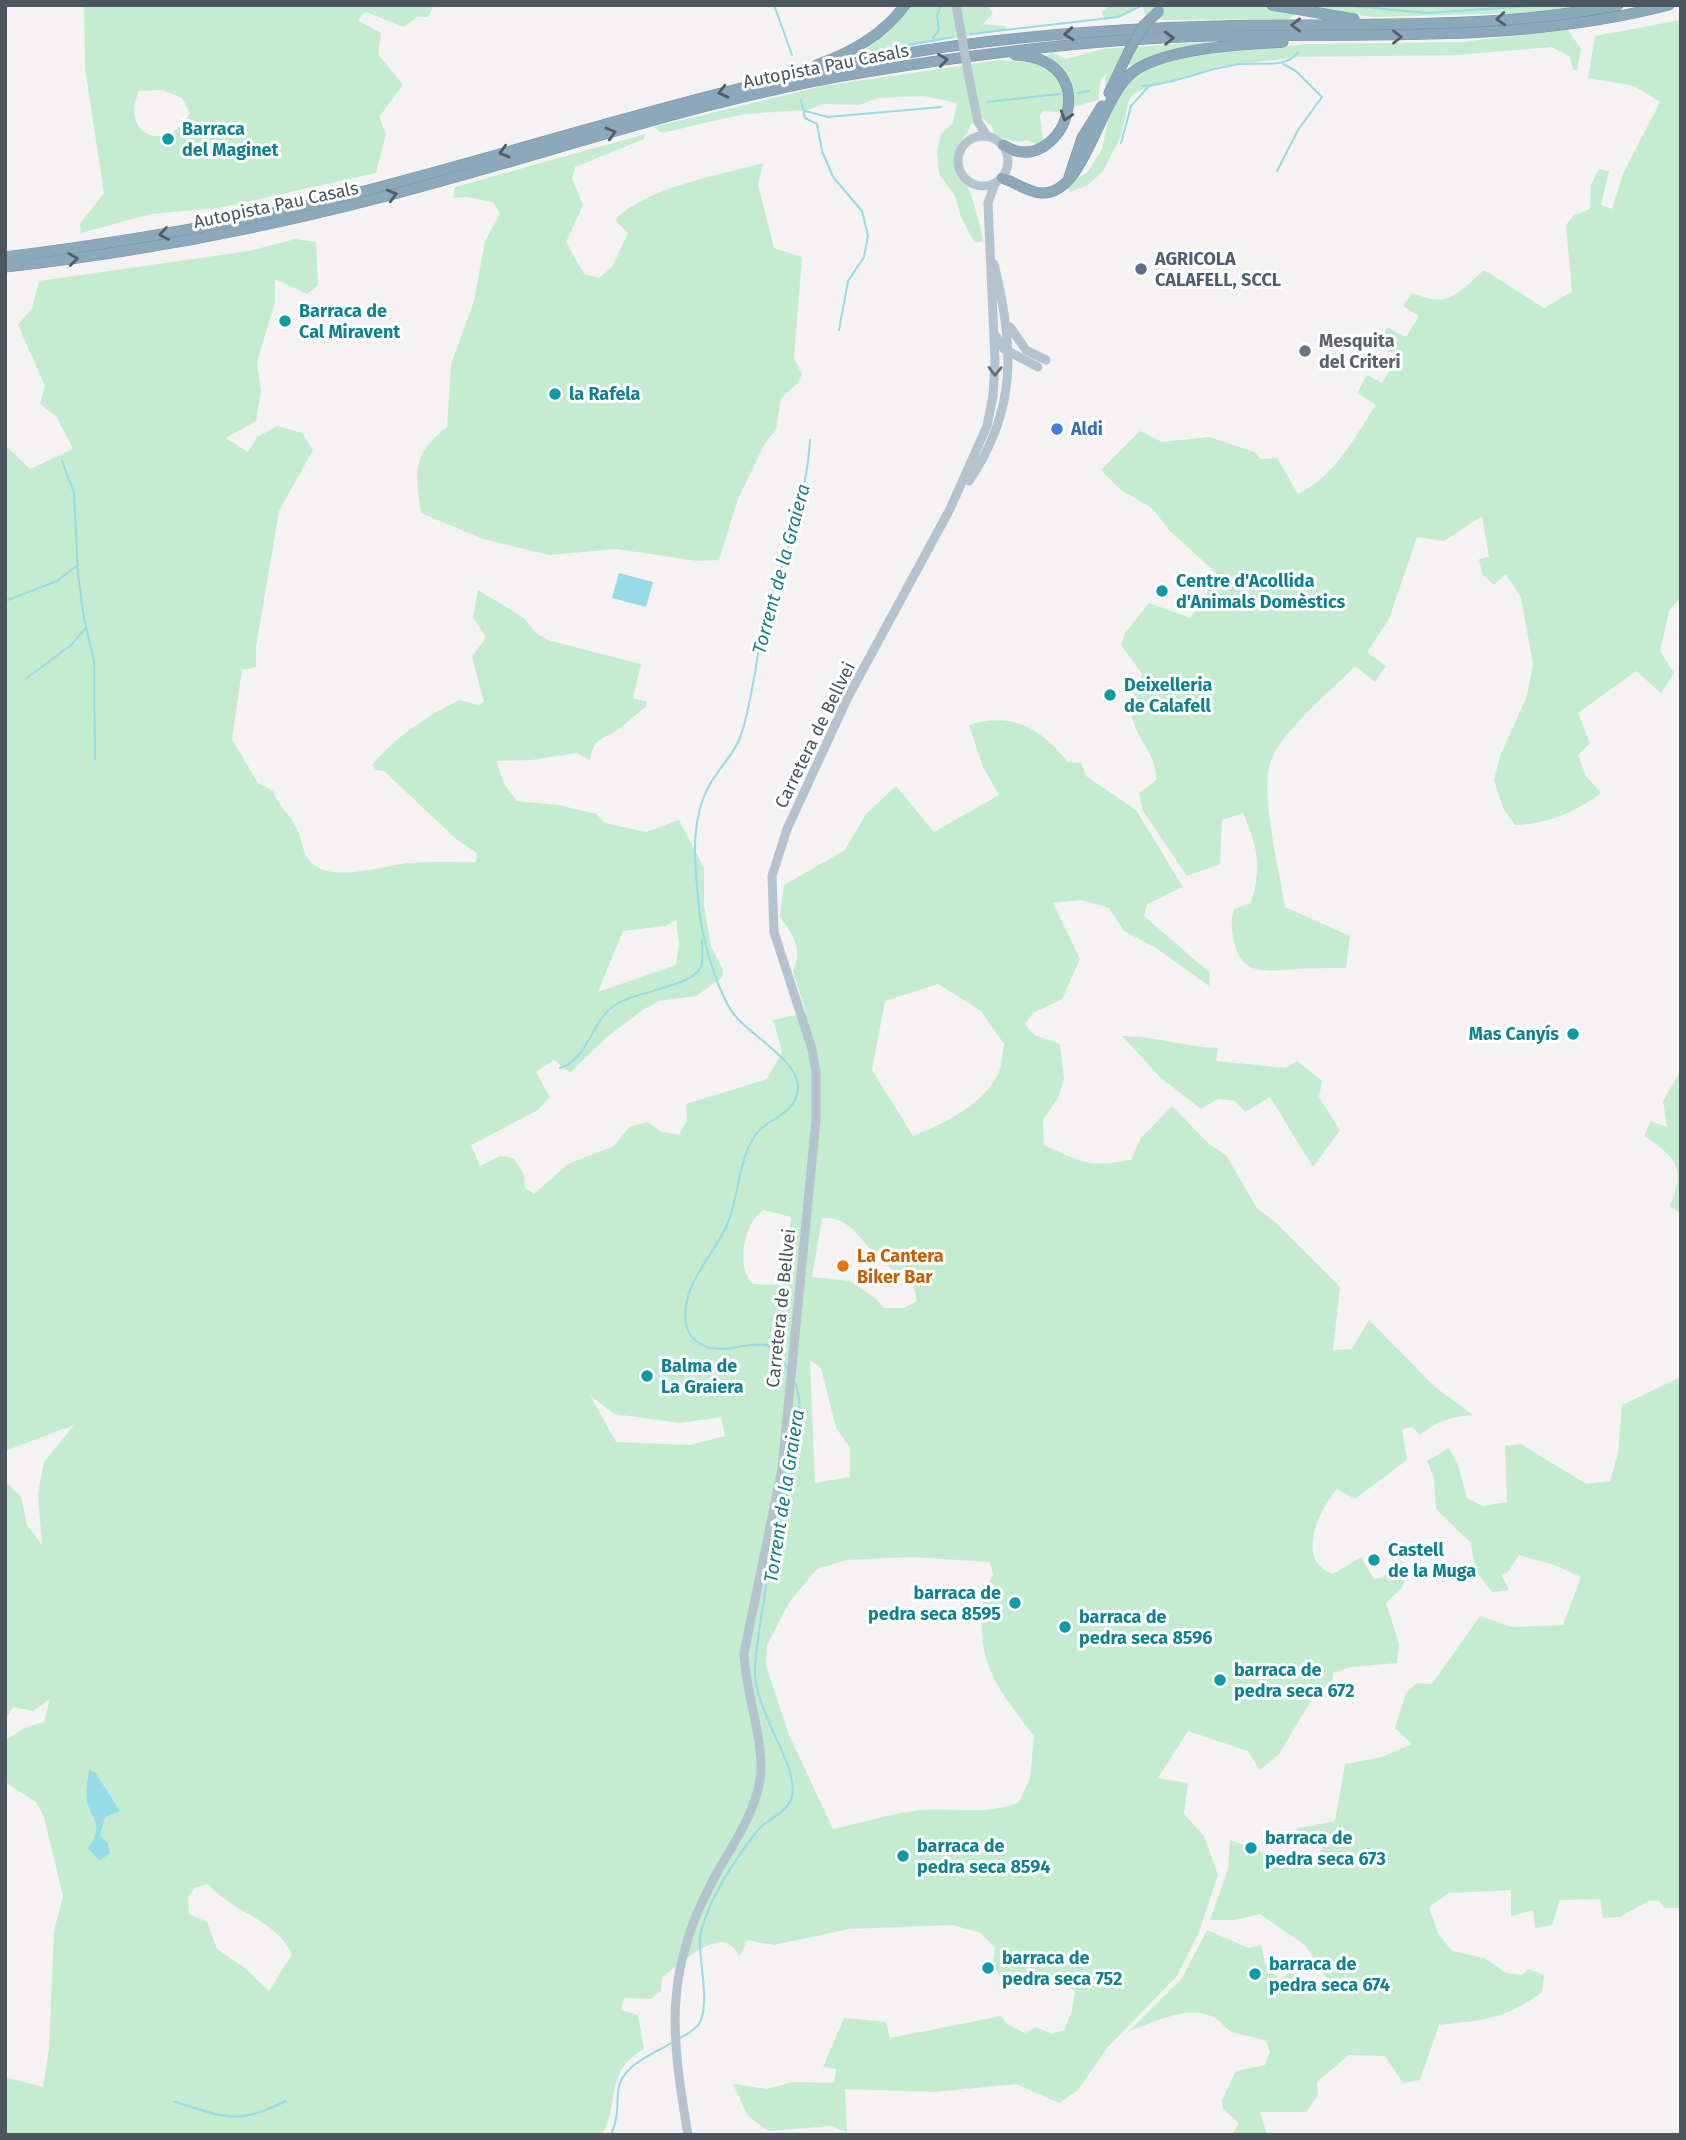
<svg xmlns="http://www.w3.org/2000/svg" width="1686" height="2140" viewBox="0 0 1686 2140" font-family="'Fira Sans',sans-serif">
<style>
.green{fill:#c5ecd1;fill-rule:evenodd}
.water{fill:#96dbe5}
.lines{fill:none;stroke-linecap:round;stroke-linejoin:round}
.stream{stroke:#96dbe5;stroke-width:2}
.highway-casing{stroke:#7993a7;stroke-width:11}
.major{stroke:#b4c3cd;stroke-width:9}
.highway{stroke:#8ea8bb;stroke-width:10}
.highway-bridge-casing{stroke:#7993a7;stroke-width:11;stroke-linecap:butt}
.major-bridge{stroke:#b4c3cd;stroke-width:9}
.highway-bridge{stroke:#8ea8bb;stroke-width:10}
.oneway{stroke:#525e67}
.oneway2{stroke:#65717a}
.culture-dot{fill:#0f9aa8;stroke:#fff;stroke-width:2.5}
.service-dot{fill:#5c6f8a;stroke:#fff;stroke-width:2.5}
.worship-dot{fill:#6b7280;stroke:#fff;stroke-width:2.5}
.shop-dot{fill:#3f7fe0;stroke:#fff;stroke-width:2.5}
.food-dot{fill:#e8710a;stroke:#fff;stroke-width:2.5}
.labels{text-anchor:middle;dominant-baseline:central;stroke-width:6;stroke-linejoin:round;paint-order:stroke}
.street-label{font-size:18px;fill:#4b565e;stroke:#fff}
.culture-label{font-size:18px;font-weight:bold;fill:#0d838f;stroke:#fff;text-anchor:start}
.service-label{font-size:18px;font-weight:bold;fill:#4e5e75;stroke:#fff;text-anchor:start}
.worship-label{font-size:18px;font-weight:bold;fill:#5b616d;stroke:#fff;text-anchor:start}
.shop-label{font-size:18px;font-weight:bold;fill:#366cbe;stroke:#fff;text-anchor:start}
.food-label{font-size:18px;font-weight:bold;fill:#c56008;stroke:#fff;text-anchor:start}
.water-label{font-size:19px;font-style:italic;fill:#197e8c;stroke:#fff}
</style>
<rect width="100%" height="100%" fill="#f4f2f2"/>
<!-- green -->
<path class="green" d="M84 5H434L428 17H417L404 27 366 12 357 20 381 33 378 54 403 85 379 117 386 134 376 173 219 208 151 214 81 233 80 224 104 193 85 68ZM163 90 182 98 190 113C167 155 119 135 139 91Z
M910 5H986L993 13 983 24 1005 26 1007 30 867 52 866 49 890 30Z
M1110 5H1593L1522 13 1374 17 1300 8 1290 19 1163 20 1145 16 1143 6 1119 16 1104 18 1102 12Z
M1681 20V597L1669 611 1660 651 1674 673 1661 693 1636 671 1578 713 1590 743 1578 755 1586 776 1601 793C1574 813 1548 824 1515 825L1503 808 1494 780 1500 756 1527 696 1533 664 1521 598 1506 574 1494 585 1482 574 1479 559 1489 557 1482 516 1444 541 1417 537 1389 619 1367 652 1386 666 1375 682 1355 666C1329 693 1287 726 1272 758 1258 786 1280 874 1285 907L1350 936 1346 968C1329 968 1312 968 1296 969 1268 971 1242 977 1234 942 1232 929 1230 922 1234 909L1251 903C1262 866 1258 848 1243 813L1222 820 1220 864 1187 876 1143 811 1139 793 1156 780C1158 753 1130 734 1131 706 1131 696 1138 684 1142 674L1121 645 1125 633 1149 603 1190 618 1202 602 1216 573 1170 531 1152 508 1121 490 1101 470 1140 431 1162 442 1209 437 1254 452 1261 459 1277 458 1298 494C1335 476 1354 438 1376 405L1357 393 1367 375 1382 383 1398 357 1379 345 1387 327 1406 337 1419 316 1403 306 1412 293C1451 308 1455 295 1484 270L1544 308 1572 292 1566 225 1573 216 1590 209 1591 185 1599 169 1609 171 1601 205 1612 209 1623 174 1660 102 1634 86 1588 78 1595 36Z
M1568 30 1581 49 1577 70H1573L1570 57 1552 47 1458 55 1300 57 1221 66 1148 87 1133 94 1128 103 1121 136 1103 171 1088 185 1070 192 1068 188 1074 180 1087 173 1102 149 1111 107 1133 68 1128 63 1116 66 1110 85 1105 87 1106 74 1101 78 1098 100 1056 112 1043 111 1040 116 1043 140 1037 145 1027 140C1016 144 1005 139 994 134L992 126 982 118 971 124C968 136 958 141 955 152 949 175 966 177 970 192 974 204 982 230 983 241L975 243 961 217 955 196 939 174 937 152 941 134 953 123 957 103 924 96 878 98 859 105 824 104 807 110 744 114 662 133 653 127 823 86 1000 60 1039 63 1051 52 1066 59 1102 49 1207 42 1210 54 1308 44 1461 42Z
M645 134 644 139 575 167 572 179 583 205 566 242 584 274 599 278 612 267 628 233 615 220C646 187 718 176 763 163L758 185 774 248 802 257 794 359 802 374 798 383 781 398 776 430 765 443 738 499 719 560 698 561 616 549 549 555 483 539 421 513C415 471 412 454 447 427L451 364 474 301 485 241 500 214 493 202 467 197 453 198 455 187Z
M295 239 316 242 318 285 307 294 275 279V302L257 362 261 391 256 421 226 438 248 452 257 437 278 426 302 433 313 450 279 511 256 647V667L242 670 232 739 258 783 273 791C278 806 289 813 296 827 305 843 300 858 319 868 341 880 387 865 410 863 432 861 454 863 476 862L477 853 456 839 384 771 376 770 372 765C396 736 426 717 459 700L478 705 484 702 472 657 486 637 473 618 478 590 524 618 537 634 551 641 641 664 633 698 647 702 646 707C636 714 628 722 619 729 603 740 594 736 590 760L576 753 532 760 496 761 505 785 517 801 558 805 597 814 604 823 646 832 679 820 704 868V905L711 946 723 970 722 978 696 996 659 1001 644 1009 607 1037 570 1073 554 1060 536 1072 550 1097 538 1110 471 1145 480 1166 500 1156 514 1158 524 1175 525 1188 534 1194 568 1164 614 1146 629 1127 647 1122 660 1131 679 1135 687 1120 686 1104 767 1079 782 1051 773 1020 806 1013 793 971C803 949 794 936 780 917L784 885 845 850 866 814 896 786 934 832 999 795 983 767 969 725C1013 712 1040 727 1068 762L1081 763 1086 776 1136 810 1183 887 1147 904 1144 916 1210 973 1209 986 1156 948 1124 931 1109 908 1082 900 1053 903 1080 959 1062 999 1033 1013 1025 1024 1034 1035 1060 1044 1064 1079 1058 1098 1043 1120 1044 1145C1083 1163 1087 1167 1131 1160L1141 1138 1172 1106 1209 1144 1226 1155 1257 1208 1276 1223 1340 1287 1333 1350 1352 1349 1369 1320 1435 1387 1473 1415C1451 1417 1438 1420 1420 1435L1412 1427 1402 1429 1407 1460 1355 1499 1337 1489C1318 1511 1295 1561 1333 1574L1361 1557 1374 1579 1383 1577 1401 1560 1407 1573 1402 1588 1386 1603 1399 1644 1397 1663 1351 1667 1333 1673 1331 1697 1312 1699 1279 1754 1260 1770 1248 1751 1188 1731 1158 1778 1188 1783 1184 1814 1204 1836 1218 1875 1199 1932 1177 1976 1107 2048 1078 2090 1059 2103 1016 2084 935 2092 845 2089 847 2132 831 2126 768 2131 748 2116 733 2084 767 2089 793 2082 834 2083 836 2069 823 2067 844 2018 886 2022 890 2038 1001 2016 1007 2024 1025 2033 1036 2027 1052 2034 1064 2030 1072 2011 1075 1991 1051 1977 1004 1983 993 1964 995 1948 981 1933 952 1925 849 1929 774 1945 747 1940 740 1956C737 1952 733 1946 729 1944 711 1934 676 1967 662 1977L661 1991 651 1999 624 1998 621 2010 638 2015 644 2049C603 2073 621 2101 602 2135H5V2077L43 2087 49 2049 54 1931 63 1896 44 1817 36 1802 5 1782V1740L27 1727 44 1722 50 1699 33 1711 13 1707 5 1721V1481L21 1497 27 1525 42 1545 38 1494 44 1462 74 1425 5 1451V445L30 469 73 449 56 416 40 404 45 386 18 325 32 308 39 281 249 251ZM676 920 679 944 676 965 598 992 623 931 665 926ZM938 984 981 1011 1004 1044C1002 1054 1002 1068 997 1076 980 1107 944 1123 913 1136L872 1070 885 1001ZM763 1210 791 1217 782 1285 753 1284C735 1266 744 1224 763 1210ZM822 1218C851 1216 861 1241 878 1258 891 1272 919 1279 916 1302L903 1308H884L875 1298 850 1281 812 1277ZM810 1360 821 1368 836 1428 850 1448V1477L815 1483ZM590 1395 614 1414 680 1423 721 1417 725 1436 690 1445 616 1442ZM912 1557 990 1562 993 1575C984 1589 983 1598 982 1615 979 1670 1003 1695 1034 1736L1030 1778 1019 1802C987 1815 957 1808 923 1810 900 1811 858 1824 833 1829L789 1735 766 1665 767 1645 790 1601 817 1569 847 1560ZM208 1884C233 1913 275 1919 292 1954L269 1991 245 1968 217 1949 207 1922 189 1914 188 1897 195 1888Z
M1122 1036C1155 1036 1185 1047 1218 1048L1216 1061 1286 1068 1297 1061 1322 1081 1319 1097 1340 1130 1313 1167 1270 1097 1245 1112 1235 1101 1218 1099 1201 1109 1161 1078Z
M1681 1070V1214L1670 1206C1686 1167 1677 1158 1644 1136L1651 1121 1667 1127 1663 1101Z
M1681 1377V1908H1664L1659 1901 1650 1900 1620 1917 1603 1918 1600 1899 1560 1900 1552 1925 1535 1928 1533 1910 1511 1916V1890L1449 1893 1429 1907 1438 1933 1452 1951 1484 1958 1506 1973 1522 1975 1528 1969 1544 1975 1542 1992C1504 2020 1484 2020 1439 2025L1420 2080 1403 2083 1385 2056 1349 2055 1317 2082 1318 2095 1306 2112H1260L1267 2135H1232L1239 2123 1223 2109 1222 2100 1236 2071 1265 2065 1270 2052 1266 2041C1255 2036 1239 2036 1230 2031 1224 2027 1220 2020 1213 2017 1186 2005 1155 2022 1129 2031L1182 1978 1207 1930 1249 1948 1261 1945 1265 1964 1279 1979 1290 1973 1320 1984 1327 1979 1306 1946 1260 1914 1234 1920H1210L1228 1869 1230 1840 1276 1857 1313 1863 1329 1836 1306 1835 1295 1829 1335 1821 1345 1764 1382 1757 1412 1744 1395 1728 1406 1693 1417 1683 1432 1684 1480 1616 1512 1627 1563 1625 1581 1577 1554 1565 1519 1555 1507 1573 1501 1574 1509 1590 1492 1592 1475 1570 1471 1543 1436 1509 1434 1478 1427 1461 1449 1448 1458 1465 1467 1498 1483 1506 1507 1502 1505 1446 1521 1444 1586 1484 1610 1481 1618 1453 1622 1405Z"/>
<!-- water -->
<path class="water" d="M619 573 653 582 646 607 612 598Z
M89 1770 95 1772 120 1811 105 1817 100 1836 108 1843 110 1854 99 1860 88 1848C106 1821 90 1821 87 1800 85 1791 88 1779 89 1770Z"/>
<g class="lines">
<!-- stream -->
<path class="stream" d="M774 5 792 55
M1343 5 1426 13 1545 5
M970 34 1118 17 1143 5
M933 38 939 30 937 16 941 5
M870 52 953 37
M1143 86C1177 84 1208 67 1241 64 1260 62 1287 69 1298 52
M1077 93 1089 91
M801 100 805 118 817 124 822 151 833 177 862 211 868 236 864 257 848 281 839 330
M987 102 1060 94
M805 111 828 117 941 107
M1121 143 1131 106 1149 86
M1277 171 1298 130 1322 97 1296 71 1283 64
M62 461 74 493 78 574 84 618 94 661 95 759
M5 601 57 581 78 565
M27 678 71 645 85 629
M560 1068C588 1059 590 1025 612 1007 632 991 691 988 701 967 704 959 702 949 702 940
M788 1369 779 1355 767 1345C743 1341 716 1359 695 1340 684 1331 684 1314 687 1300 693 1274 716 1250 727 1225 739 1197 738 1159 756 1134 770 1116 795 1116 798 1089 801 1063 751 1035 737 1018 718 997 701 935 699 907 695 869 689 822 709 786 719 767 736 753 742 732 754 693 757 651 766 611 772 589 783 568 789 545 799 512 808 475 810 440
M678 2039C685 2035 694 2031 699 2024 710 2006 700 1965 700 1945 699 1934 703 1924 707 1914 716 1888 742 1849 759 1829 770 1817 788 1813 792 1796 799 1764 752 1711 755 1665 758 1632 764 1598 770 1565 778 1523 812 1421 795 1383
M175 2102C226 2117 235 2126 286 2101
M611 2135C618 2119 617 2108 618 2092 620 2065 654 2054 673 2042"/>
<!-- highway casing -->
<g class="highway-casing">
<path id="highway" d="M1272 5 1354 19
M817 65C852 52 883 35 905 5
M1109 93 1129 51
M1003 145C1061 182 1110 59 1015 55
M1069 177 1082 138 1102 106
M1002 178C1015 182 1027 192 1041 193 1087 196 1099 92 1137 69 1173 47 1242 45 1283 42
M5 257C117 243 228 225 337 198 532 149 722 83 920 51 1039 32 1160 26 1281 25 1393 24 1507 27 1618 5
M5 267C152 251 296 222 438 182 580 143 721 95 866 72 981 53 1096 39 1212 36 1366 33 1518 44 1669 5"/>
</g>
<!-- major -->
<path class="major" d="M956 5 960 27
M969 78 978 122 987 136
M958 161a25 25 0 1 1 50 0a25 25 0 1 1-50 0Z
M1010 327 1026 350 1046 360
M996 336 1004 349 1038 367
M969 481C1018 409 1014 345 994 264
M688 2135C672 2039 663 1976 710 1886 727 1852 754 1818 760 1780 766 1746 745 1692 744 1653L782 1469 816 1120V1072L812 1049 774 932 772 876 787 829 848 697 950 509 987 426 993 396 995 362 988 203 995 183"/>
<!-- highway -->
<use href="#highway" class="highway"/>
<!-- highway-bridge casing -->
<g class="highway-bridge-casing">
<path id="highway-bridge" d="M1129 51 1144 25 1159 11"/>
</g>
<!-- major-bridge -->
<path class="major-bridge" d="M960 27 969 78"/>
<!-- highway-bridge -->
<use href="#highway-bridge" class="highway-bridge"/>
</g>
<!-- one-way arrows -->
<defs><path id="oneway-chevron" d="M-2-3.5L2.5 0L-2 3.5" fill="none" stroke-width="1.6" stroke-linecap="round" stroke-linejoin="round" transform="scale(1.75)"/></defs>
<g class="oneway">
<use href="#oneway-chevron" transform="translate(1501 19) rotate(175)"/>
<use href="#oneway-chevron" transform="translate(1296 25) rotate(180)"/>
<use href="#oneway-chevron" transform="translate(1069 34) rotate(175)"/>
<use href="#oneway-chevron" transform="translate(1397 37)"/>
<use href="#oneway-chevron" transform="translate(1169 38) rotate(-2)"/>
<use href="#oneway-chevron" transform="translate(943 60) rotate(-8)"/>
<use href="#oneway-chevron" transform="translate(723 92) rotate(166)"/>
<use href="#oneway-chevron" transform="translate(1066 116) rotate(107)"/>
<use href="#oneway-chevron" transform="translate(611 133) rotate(-16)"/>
<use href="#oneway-chevron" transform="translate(504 152) rotate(164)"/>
<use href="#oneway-chevron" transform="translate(392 195) rotate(-15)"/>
<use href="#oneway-chevron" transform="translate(164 234) rotate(170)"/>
<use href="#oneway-chevron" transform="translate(73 259) rotate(-7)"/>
</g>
<use class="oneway2" href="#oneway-chevron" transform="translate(995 371) rotate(91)"/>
<!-- markers -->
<g class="culture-dot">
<circle cx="168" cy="139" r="7"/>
<circle cx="285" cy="321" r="7"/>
<circle cx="555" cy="394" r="7"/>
<circle cx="1162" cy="591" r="7"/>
<circle cx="1110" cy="695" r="7"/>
<circle cx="1573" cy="1034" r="7"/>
<circle cx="647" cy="1376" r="7"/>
<circle cx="1374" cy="1560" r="7"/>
<circle cx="1015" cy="1603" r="7"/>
<circle cx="1065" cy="1627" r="7"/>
<circle cx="1220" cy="1680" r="7"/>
<circle cx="1251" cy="1848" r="7"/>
<circle cx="903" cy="1856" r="7"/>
<circle cx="988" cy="1968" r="7"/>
<circle cx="1255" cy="1974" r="7"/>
</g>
<circle class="service-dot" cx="1141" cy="269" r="7"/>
<circle class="worship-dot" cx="1305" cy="351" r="7"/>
<circle class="shop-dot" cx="1057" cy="429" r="7"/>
<circle class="food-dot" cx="843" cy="1266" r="7"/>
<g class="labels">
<!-- street labels -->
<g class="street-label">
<text transform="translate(826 66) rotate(-11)">Autopista Pau Casals</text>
<text transform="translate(276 205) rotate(-12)">Autopista Pau Casals</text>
<text transform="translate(815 735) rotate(-64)">Carretera de Bellvei</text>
<text transform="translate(781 1308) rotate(-84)">Carretera de Bellvei</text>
</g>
<!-- culture labels -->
<g class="culture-label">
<text x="182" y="129">Barraca<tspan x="182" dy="21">del Maginet</tspan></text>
<text x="299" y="311">Barraca de<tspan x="299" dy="21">Cal Miravent</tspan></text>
<text x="569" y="394">la Rafela</text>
<text x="1176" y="581">Centre d'Acollida<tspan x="1176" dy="21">d'Animals Domèstics</tspan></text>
<text x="1124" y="685">Deixelleria<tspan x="1124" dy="21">de Calafell</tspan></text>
<text x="1559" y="1034" text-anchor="end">Mas Canyís</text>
<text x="661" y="1366">Balma de<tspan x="661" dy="21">La Graiera</tspan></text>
<text x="1388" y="1550">Castell<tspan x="1388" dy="21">de la Muga</tspan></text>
<text x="1001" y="1593" text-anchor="end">barraca de<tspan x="1001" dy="21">pedra seca 8595</tspan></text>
<text x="1079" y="1617">barraca de<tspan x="1079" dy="21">pedra seca 8596</tspan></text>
<text x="1234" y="1670">barraca de<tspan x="1234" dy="21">pedra seca 672</tspan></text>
<text x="1265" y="1838">barraca de<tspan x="1265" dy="21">pedra seca 673</tspan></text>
<text x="917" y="1846">barraca de<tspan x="917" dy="21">pedra seca 8594</tspan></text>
<text x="1002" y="1958">barraca de<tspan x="1002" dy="21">pedra seca 752</tspan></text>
<text x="1269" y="1964">barraca de<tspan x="1269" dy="21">pedra seca 674</tspan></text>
</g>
<!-- service labels -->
<g class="service-label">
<text x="1155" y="259">AGRICOLA<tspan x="1155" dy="21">CALAFELL, SCCL</tspan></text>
</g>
<!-- worship labels -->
<g class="worship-label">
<text x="1319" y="341">Mesquita<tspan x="1319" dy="21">del Criteri</tspan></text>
</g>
<!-- shop labels -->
<g class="shop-label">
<text x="1071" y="429">Aldi</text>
</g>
<!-- food labels -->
<g class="food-label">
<text x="857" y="1256">La Cantera<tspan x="857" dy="21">Biker Bar</tspan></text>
</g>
<!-- water labels -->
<g class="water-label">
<text transform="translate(781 569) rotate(-75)">Torrent de la Graiera</text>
<text transform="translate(784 1496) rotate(-81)">Torrent de la Graiera</text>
</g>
</g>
<!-- border -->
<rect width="1686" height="2140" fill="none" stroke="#4b565e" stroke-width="14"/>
</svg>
